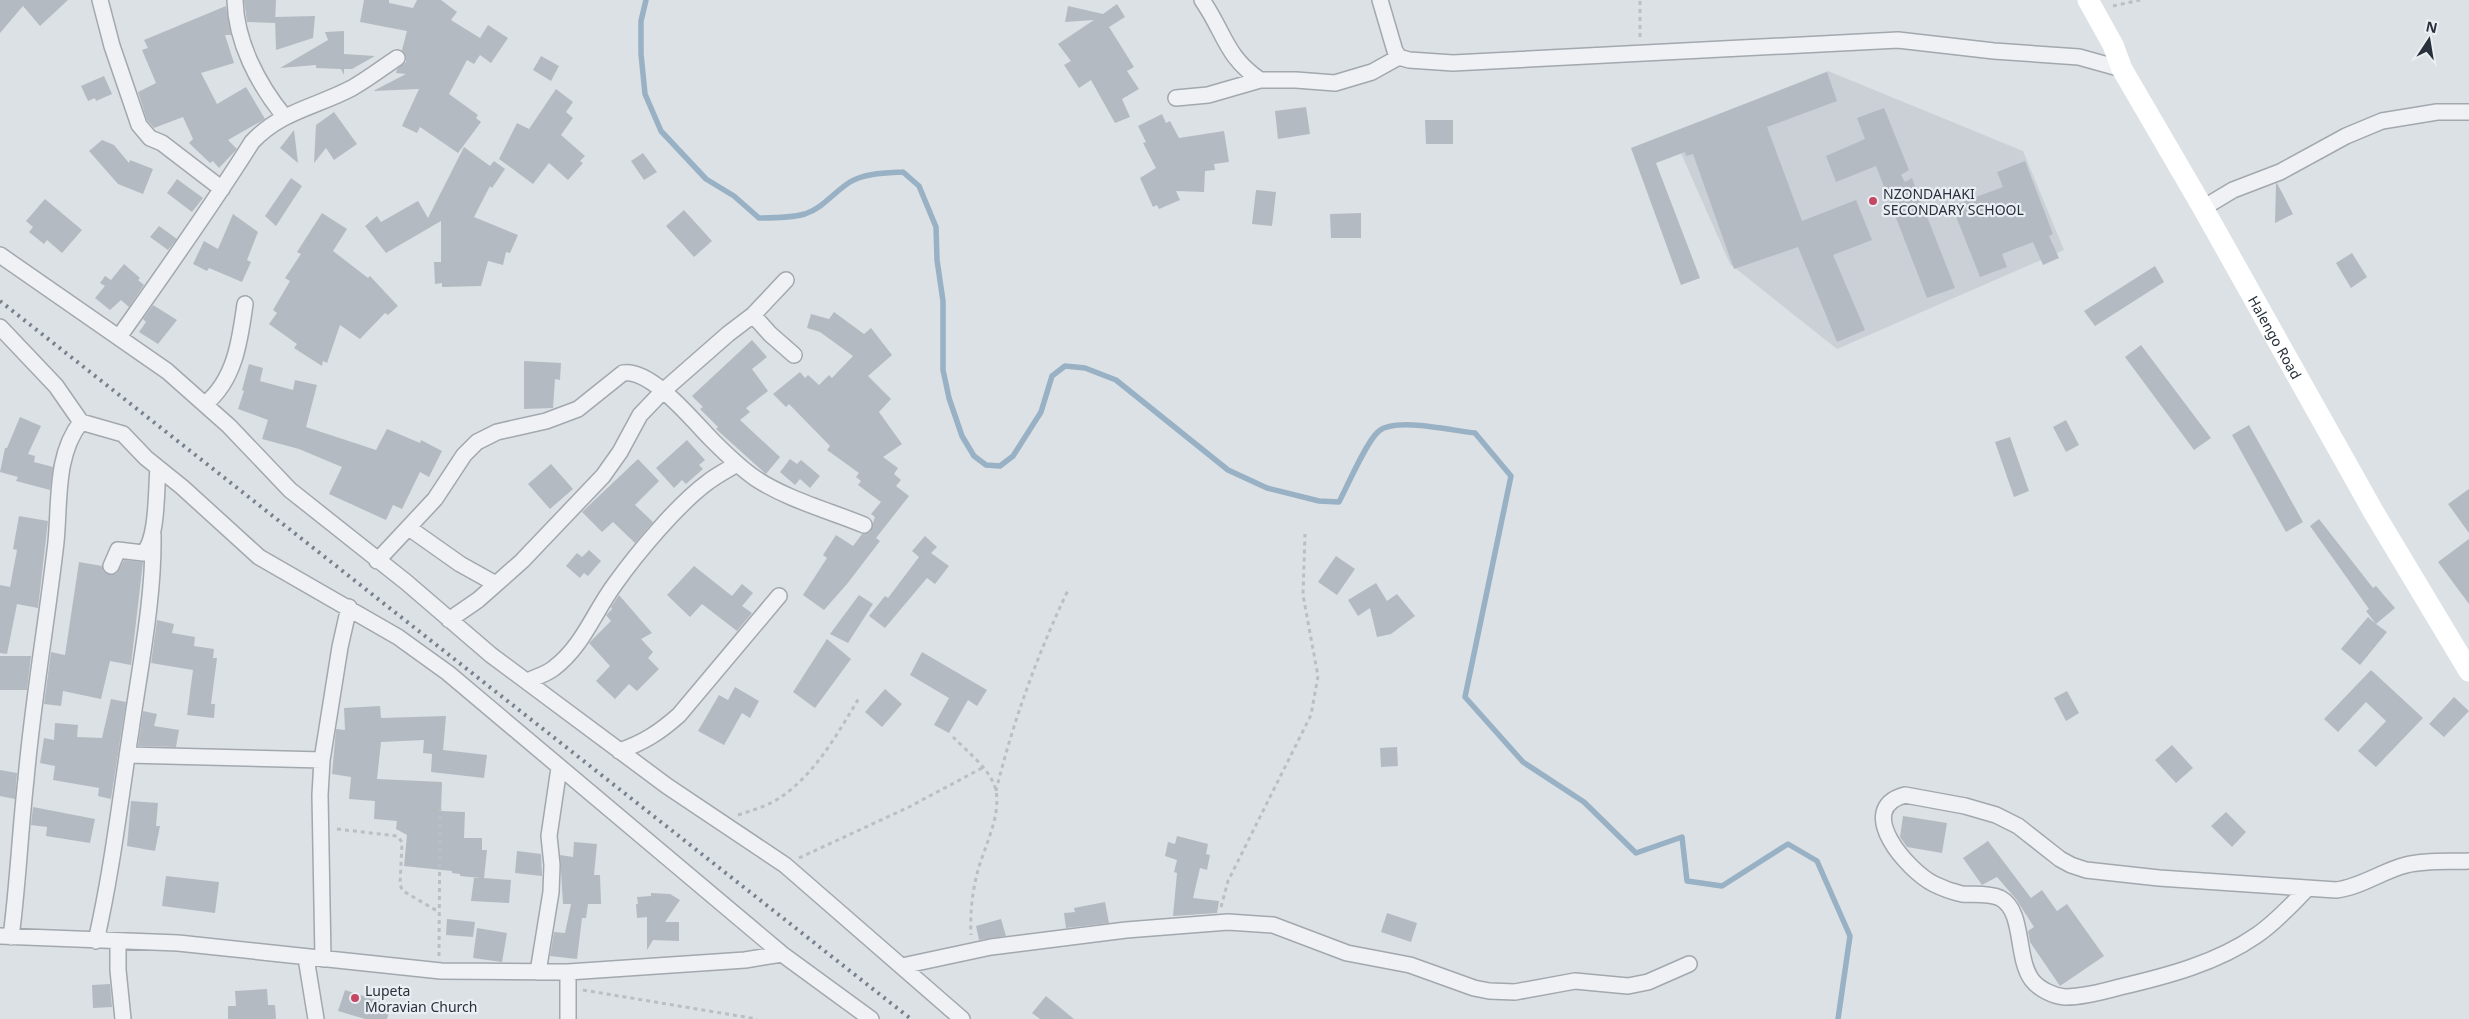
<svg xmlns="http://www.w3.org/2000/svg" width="2469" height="1019" viewBox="0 0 2469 1019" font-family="'Noto Sans',sans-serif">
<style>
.built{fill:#cbd0d7}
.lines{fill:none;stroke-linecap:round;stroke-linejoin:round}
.stream{stroke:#99b1c4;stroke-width:5.5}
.building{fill:#b4bac2}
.street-casing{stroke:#a2a8af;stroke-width:18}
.path{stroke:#bbbfc4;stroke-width:3;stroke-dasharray:4 4;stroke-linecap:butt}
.street{stroke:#eff1f4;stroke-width:15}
.secondary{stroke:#fff;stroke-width:21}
.rail{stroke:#77818e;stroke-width:4;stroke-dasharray:2.5 5;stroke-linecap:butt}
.poi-dot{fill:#c54763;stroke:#ebeff3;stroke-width:2}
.labels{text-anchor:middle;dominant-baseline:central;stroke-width:4.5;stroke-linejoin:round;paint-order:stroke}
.poi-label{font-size:14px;fill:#27303b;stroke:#ebeff3;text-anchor:start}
.street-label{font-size:14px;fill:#27303b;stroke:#ebeff3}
</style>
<rect width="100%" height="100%" fill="#dce1e5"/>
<!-- built -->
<path class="built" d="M1828 71 2023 151 2064 250 1837 349 1730 264 1672 133Z"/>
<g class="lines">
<!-- stream -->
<path class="stream" d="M646 0 641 21V54L645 94 661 131 706 179 734 196 759 218C774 218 790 218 805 214 823 208 834 192 850 182 865 173 885 173 903 172L919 186 936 227 937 260 943 301V370L949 398 962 436 974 456 986 465 1000 466 1013 456 1041 412 1052 376 1065 366 1085 368 1116 380 1228 470 1267 488 1319 501 1339 502C1347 487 1367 440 1379 431 1396 417 1454 431 1475 433L1511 476 1465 697 1523 762 1584 802 1636 853 1682 837 1687 881 1722 886 1788 844 1817 861 1850 936 1838 1019"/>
</g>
<!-- building -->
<path class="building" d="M0 0H68L40 26 23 6 0 33Z
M244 0H276L275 23 247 22Z
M364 0H389V3L413 8 417 0H441L457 12 451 20 480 38 488 25 508 38 491 63 480 55 474 64 467 60 449 94 478 115 476 118 481 122 458 153 420 127 417 133 402 126 419 89 373 91 406 74 396 73 397 69 406 62V57L402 50 407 31 360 22Z
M1117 4 1125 17 1109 27 1134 67 1127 71 1139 89 1122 99 1130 117 1115 123 1091 80 1079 88 1064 65 1071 61 1058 44 1094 20 1065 22 1068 6 1103 14Z
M226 6 231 35H225L234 63 201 73 217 104 246 87 265 119 228 140 237 149 219 168 213 161 210 163 189 143 193 139 183 117 154 128 147 120 138 92 156 83 142 50 148 48 144 40Z
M315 16 313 38 276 50 275 17Z
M344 31V54L375 56 352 69H344V75L341 69 316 68V65L280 68 328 40 325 32Z
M541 56 559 66 551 81 533 70Z
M1827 72 1837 101 1767 127 1802 221 1856 200 1872 240 1833 255 1865 330 1837 342 1798 247 1734 269 1693 154 1686 156 1685 152 1656 163 1700 278 1681 285 1631 148Z
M104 76 112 94 96 101 95 98 88 101 81 86Z
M556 89 573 102 566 112 573 118 561 135 585 156 580 161 583 163 568 180 549 163 533 184 499 159 517 123 529 129Z
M1306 107 1310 134 1278 139 1275 111Z
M1884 108 1909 170 1901 175 1905 182 1912 178 1955 288 1927 298 1876 166 1836 182 1826 156 1865 139 1857 118Z
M334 112 357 144 334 160 326 148 314 163 316 125Z
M1162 114 1166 123 1170 121 1179 138 1224 131 1229 162 1214 164 1215 170 1205 171 1204 192 1176 191 1180 200 1159 209 1157 205 1153 207 1140 178 1156 168 1143 143 1146 142 1138 126Z
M1425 120H1453V144H1426Z
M294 130 298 163 280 148Z
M102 140 114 145 129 163 130 160 153 169 143 194 118 184 89 151Z
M464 147 490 166 494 161 505 169 492 188 490 186 474 217 518 235 510 253 506 252 503 265 488 261 481 286 442 287V283L435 284 434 262H441V221L386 253 365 226 377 216 381 222 418 201 428 218Z
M643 153 657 172 644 180 631 161Z
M2025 161 2053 234 2049 236 2059 258 2043 265 2033 242 2002 254 2007 267 1980 277 1952 206 2003 187 1997 172Z
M291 178 302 186 276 226 265 216Z
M177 179 203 198 192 212 167 193Z
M2277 183 2293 214 2275 223 2276 184Z
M1256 190 1276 192 1272 226 1252 224Z
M45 199 82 230 62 253 47 240 44 244 29 232 33 227 26 221Z
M684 210 712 241 694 257 666 226Z
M322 213 347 229 333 251 368 278 370 276 398 306 388 315 385 313 360 339 340 325 327 363 323 361 322 366 294 348 297 344 269 324 277 313 273 310 290 281 285 278 301 254 297 252Z
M1361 213V238H1331L1330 214Z
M233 214 258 232 247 260 251 262 242 282 209 268 207 271 193 264 204 241 218 249Z
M159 226 177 239 168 250 150 237Z
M2352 253 2367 277 2351 288 2336 263Z
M124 264 140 278 138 280 144 285 129 307 121 300 110 310 95 298 105 286 100 283 105 276 111 280Z
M2155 266 2164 282 2095 326 2084 311Z
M153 305 177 320 158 344 139 332 146 322 143 319Z
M834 312 864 334 871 328 892 355 868 376 891 399 879 412 902 444 883 457 898 468 894 474 901 480 896 486 909 496 876 538 880 541 847 584 824 610 803 595 827 558 823 555 836 535 853 546 862 534 870 532 875 517 871 514 881 502 858 485 861 481 856 477 859 473 827 450 830 446 789 404 786 407 773 394 800 372 805 378 808 375 819 385 829 375 832 378 853 356 820 332 807 328 811 314 829 319Z
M752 340 767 357 752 369 768 391 746 408 750 412 740 420 780 457 766 474 716 429 718 427 700 409 703 407 692 396Z
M2141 345 2211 438 2194 450 2125 357Z
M524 361 561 363 560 380 555 379 553 408 524 409Z
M249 364 263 368 260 381 293 390 295 380 317 385 306 427 376 450 387 429 420 443 421 440 442 451 429 477 420 472 402 509 393 505 386 520 329 494 342 467 299 449 262 439 268 420 238 409 244 391 242 390Z
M20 417 41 426 28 454 35 456 34 462 53 467 50 490 16 481 18 477 0 472 5 448H7Z
M2066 420 2079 445 2066 452 2053 427Z
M2249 425 2303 522 2286 532 2232 435Z
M2010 437 2029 491 2014 497 1995 442Z
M687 440 705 460 699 465 703 469 686 484 682 480 674 488 656 468Z
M638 459 659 481 635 505 653 522 635 543 613 522 602 532 582 512Z
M790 459 797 464 801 460 820 476 810 488 800 479 795 485 780 472Z
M551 464 573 489 550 509 528 484Z
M2469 489V533L2448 504Z
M19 516 48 521 38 608 17 604 7 654 0 653V585L10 587 17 550 13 549Z
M2319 519 2373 588 2376 586 2395 608 2376 624 2387 632 2360 665 2341 649 2368 617 2376 624 2366 611 2369 609 2310 526Z
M925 536 937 547 931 553 949 566 935 584 927 578 885 628 869 616 885 596 888 598 919 557 912 551Z
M2469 539V604L2438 562Z
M589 550 601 561 588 576 584 573 580 578 566 566 577 553 582 557Z
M1336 556 1355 569 1337 595 1318 582Z
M124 560 143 562 131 665 110 661 101 699 63 691 61 706 44 704 51 652 65 655 79 562 102 566 104 572 112 575 117 573Z
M694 566 732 596 742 584 753 593 742 606 752 613 737 631 702 604 690 617 667 595Z
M1376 583 1387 601 1397 594 1415 616 1391 634 1377 637 1370 608 1358 616 1348 600Z
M619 595 652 633 641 639 653 652 648 658 659 669 637 691 629 684 615 699 596 681 610 666 589 643 611 621 606 615 612 609 611 607Z
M859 595 873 604 848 643 830 634Z
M157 620 174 624 172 633 195 637 194 646 214 649 213 658H217L211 704H215L214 718 187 715 193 670 151 663Z
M827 639 851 659 815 708 793 692Z
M922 652 987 690 977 706 968 700 949 733 934 725 949 698 910 675Z
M0 656H31L27 690H0Z
M2371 670 2423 718 2376 767 2358 751 2386 721 2366 702 2338 732 2324 719Z
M735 687 759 701 750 718 742 713 724 745 698 731 719 695 728 700Z
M885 689 902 704 882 727 865 712Z
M2067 691 2079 713 2066 721 2054 698Z
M2454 697 2469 711 2444 737 2429 724Z
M111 699 126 702 111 799 98 796 99 788 53 780 55 766 40 763 44 738 54 740 55 723 78 725 77 737 102 738Z
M380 706 381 718 446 716 443 750 487 755 484 778 431 772 432 754 423 753 424 740 381 742 377 779 442 782 441 811 465 812 464 838H482V850H487L484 878 511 880 509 903 471 901 474 878H481L460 876V874L452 873V871L404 866 407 835 396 829 397 821 374 819 375 801 349 799 351 777 332 774 336 729 345 730 344 708Z
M143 711 157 714 154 726 179 730 176 747 138 746Z
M2172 745 2193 768 2176 783 2155 760Z
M1397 747 1398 766 1381 767 1380 748Z
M0 770 17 773 15 799 0 796Z
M131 801 158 803 156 826H160L155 851 127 846Z
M33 807 95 819 90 843 46 836 47 827 31 825Z
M2226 812 2246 832 2232 847 2211 826Z
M1903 816 1947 823 1942 853 1907 847 1900 837Z
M1177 836 1208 844 1206 854 1210 855 1207 870 1200 868 1193 898 1219 901 1217 913 1173 916 1177 873 1174 872 1177 860 1165 856 1168 842 1175 844Z
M1988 841 2031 898 2042 890 2057 911 2067 904 2104 956 2060 986 2030 942 2028 931 2034 927 2016 899 1997 877 1982 885 1963 858Z
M574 842 597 844 594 875H600L601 904H588L586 918H582L577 959 550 956 554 932 565 933 571 904H563L560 855 573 857Z
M517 851 541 854 542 876 515 873Z
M166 876 219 882 215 913 162 906Z
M651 893 670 894 680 900 665 922H679V941L653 940 647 950V917L637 918 636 904H638L637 897 651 896Z
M1105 902 1109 923 1066 928 1064 913 1075 912 1074 908Z
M1387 913 1417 923 1411 942 1381 932Z
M447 919 475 922 473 937 446 935Z
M1001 919 1006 936 979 940 976 926Z
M477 928 507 933 502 962 473 958Z
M110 984 112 1007 93 1008 92 985Z
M267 989 268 1005H275L276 1019H228V1006H236L235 991Z
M345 990 391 1005 387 1019H365L338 1011Z
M1046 996 1074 1019H1040L1032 1013Z"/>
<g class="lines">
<!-- street casing -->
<g class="street-casing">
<path id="street" d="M100 0 112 46 139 125 150 138 162 143 222 189
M235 0C236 42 258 84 284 116
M1202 0C1225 33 1225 56 1260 80
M1380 0 1395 51 1399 57 1409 60 1453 63 1898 40 1994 51 2079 57 2122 69
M1176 98 1208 95 1260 80H1296L1335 83 1372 72 1399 57
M2203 208 2233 190 2280 172 2346 136 2382 121 2437 112H2469
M0 255 167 371 229 426 290 490 406 582 491 655 667 786 785 865 962 1019
M753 315 770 334 794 355
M0 327 56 386 81 422 123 434 146 458 182 487 259 557 398 637 448 673 782 954 871 1019
M119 337C164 273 210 209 252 142 281 111 316 107 352 88 368 79 382 68 397 58
M205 404C235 380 240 340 245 304
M409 528 460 564 496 584
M377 561 435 499 464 455 477 442 497 432 546 421 578 409 623 373C651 368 693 421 712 440 725 453 739 467 755 478 786 499 830 511 864 525
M111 566 118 550 143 553C158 540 156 488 158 468
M449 620 478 600 522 561 603 476 620 452 640 415 663 391 728 334 753 315 786 280
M527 681C536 677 547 674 554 668 583 646 594 612 615 584 637 553 678 504 708 482 717 475 727 470 737 464
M619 751C643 743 660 732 679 715L779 596
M127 755 322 760
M2307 889C2291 905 2276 922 2257 935 2217 963 2167 976 2120 987 2102 992 2083 997 2065 997 2053 996 2039 989 2032 980 2015 957 2025 911 2000 898 1989 893 1974 895 1962 894 1953 892 1942 888 1934 884 1908 871 1853 809 1905 795L1965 806 1996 815 2018 826 2060 859 2071 865 2086 870 2159 878 2336 890C2361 887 2382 871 2406 865 2427 860 2448 862 2469 861
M0 936 178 943 441 971 568 972 745 960 782 954
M11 937C18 884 20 832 26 779 33 699 47 621 56 542 60 501 55 455 81 422
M96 941C112 871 120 801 131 730 140 666 154 599 153 534
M118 941V970L123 1019
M306 958 316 1019
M323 959 320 795 322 760 340 647 349 607
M902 966 991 947 1126 930 1228 922 1273 925 1347 953 1410 965 1474 988 1489 991 1515 992 1575 981 1628 986 1648 982 1689 964
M538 972 551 892 552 865 549 836 559 768
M568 972V1019"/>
</g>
<!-- path -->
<path class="path" d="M2113 6 2140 0
M1640 37V0
M953 737C968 752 992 771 996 791 1001 818 983 849 977 874 972 894 970 914 971 935
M996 791C1013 721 1038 653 1069 588
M738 815C753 810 768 806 781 797 815 774 838 733 859 698
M337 829 397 836 402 842 400 885 403 891 439 912
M799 858 909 807 982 768
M1221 907 1228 881 1311 715 1318 676 1303 595 1305 534
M439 956 440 809
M583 990 757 1019"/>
<!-- street -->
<use href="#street" class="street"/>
<!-- secondary -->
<path class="secondary" id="s1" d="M2088 0 2113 45 2122 69 2203 208 2373 511 2469 671"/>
<!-- rail -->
<path class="rail" d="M0 301 911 1019"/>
</g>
<!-- markers -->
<g class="poi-dot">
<circle cx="1873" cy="201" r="5"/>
<circle cx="355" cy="998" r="5"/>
</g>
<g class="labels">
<!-- poi labels -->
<g class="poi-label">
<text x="1883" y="193">NZONDAHAKI<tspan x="1883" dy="16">SECONDARY SCHOOL</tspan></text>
<text x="365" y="990">Lupeta<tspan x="365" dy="16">Moravian Church</tspan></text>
</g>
<!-- street labels -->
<g class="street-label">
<text stroke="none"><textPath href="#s1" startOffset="386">Halengo Road</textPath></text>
</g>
</g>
<!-- north arrow -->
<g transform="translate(2429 40) rotate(12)" stroke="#ebeff3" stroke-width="4" paint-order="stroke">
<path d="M0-4L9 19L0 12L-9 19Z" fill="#27303b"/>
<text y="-8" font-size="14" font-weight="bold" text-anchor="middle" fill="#27303b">N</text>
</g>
</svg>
